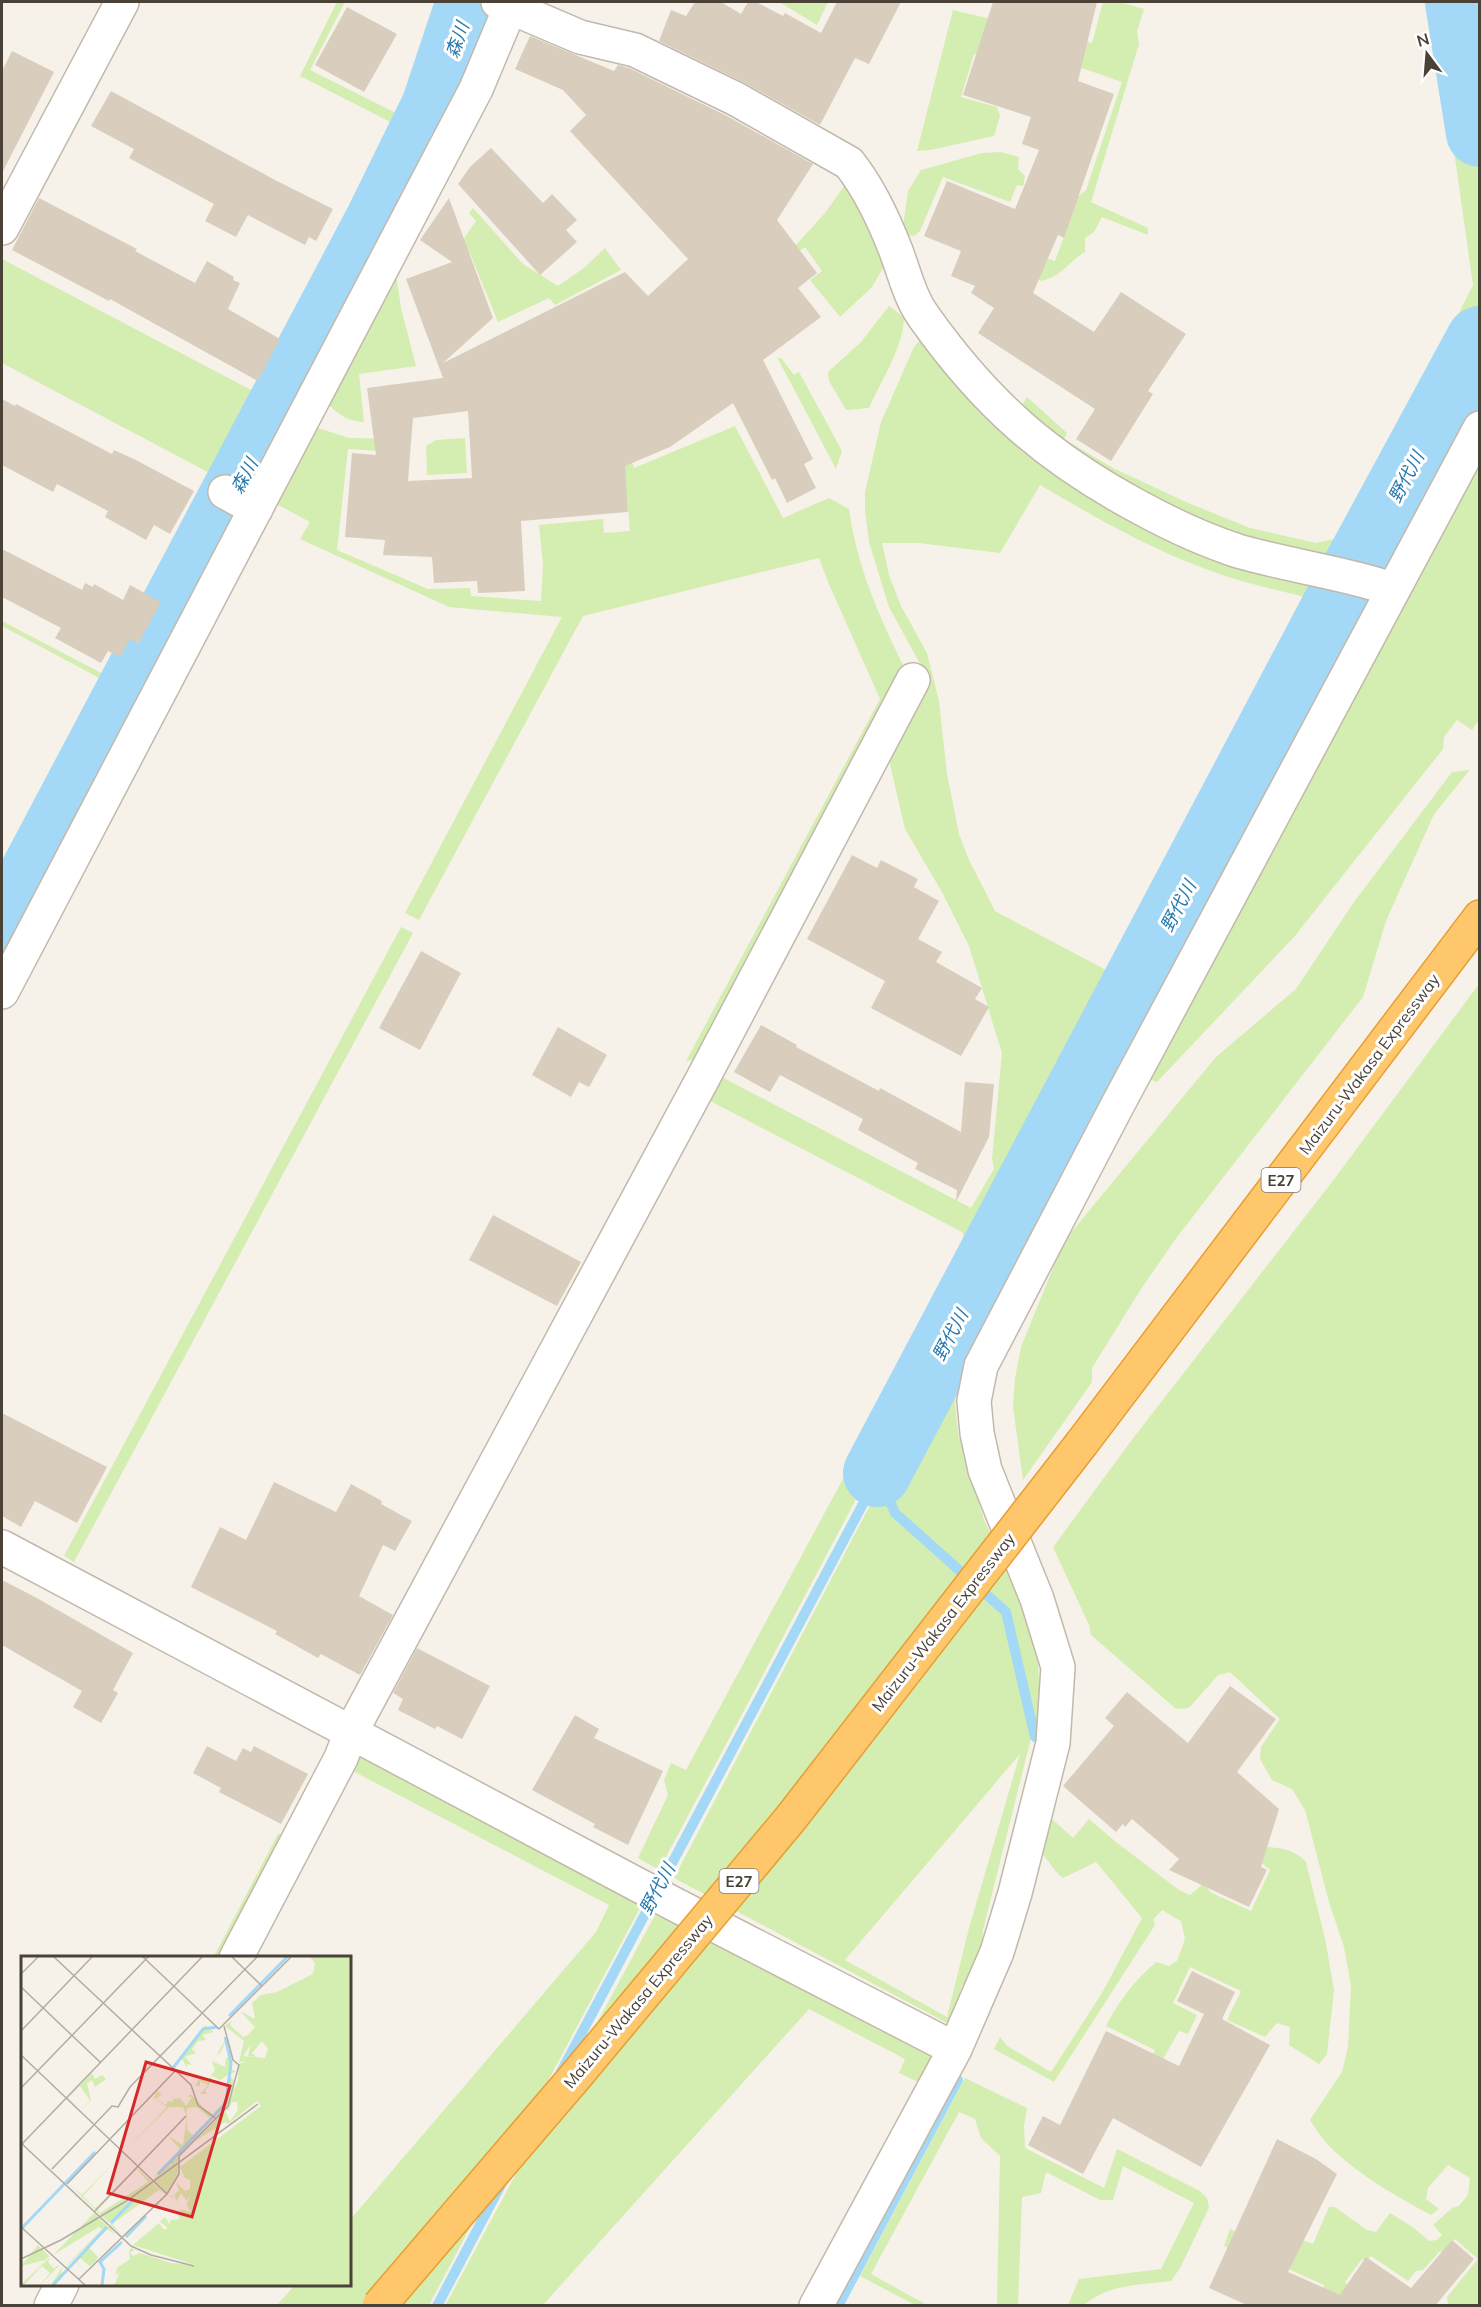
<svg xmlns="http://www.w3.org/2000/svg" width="1481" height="2307" viewBox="0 0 1481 2307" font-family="Mulish,'Noto Sans JP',sans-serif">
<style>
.green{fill:#d4edb0;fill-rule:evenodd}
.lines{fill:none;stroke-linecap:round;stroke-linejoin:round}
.stream{stroke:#a3d8f6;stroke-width:10}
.river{stroke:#a3d8f6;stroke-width:68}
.building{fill:#d9cdbe;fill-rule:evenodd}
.minor-casing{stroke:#c2b9ab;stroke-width:36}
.highway-casing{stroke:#e99d30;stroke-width:36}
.minor{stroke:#fff;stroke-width:33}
.highway{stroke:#ffc76c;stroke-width:33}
.highway-bridge-casing{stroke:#e99d30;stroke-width:36;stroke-linecap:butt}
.highway-bridge{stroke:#ffc76c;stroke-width:33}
.labels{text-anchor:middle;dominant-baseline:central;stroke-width:6;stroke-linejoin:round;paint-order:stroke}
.shield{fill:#fff;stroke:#817b73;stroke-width:1.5}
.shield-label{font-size:15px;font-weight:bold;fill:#4b4237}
.street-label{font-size:16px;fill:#4b4237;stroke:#fff}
.water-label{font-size:18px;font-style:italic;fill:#257aae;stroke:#fff}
.inset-river{fill:none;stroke:#a3d8f6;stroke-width:3}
.inset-road{fill:none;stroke:#b2aca2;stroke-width:1.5}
.view{fill:#d62828;fill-opacity:0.15;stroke:#d62828;stroke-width:3}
.inset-edge{fill:none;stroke:#4b4237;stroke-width:3}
</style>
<rect width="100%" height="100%" fill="#f6f2ea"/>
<!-- green -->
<path class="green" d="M337 2H345L310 70 402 116 431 62 451 3 461 8 429 104 334 290 327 286 408 131 300 76Z
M779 2H828L817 25Z
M1103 2H1120L1144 9 1137 31 1139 44 1091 202 1148 228V235L1102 217 1094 232 1085 238V252C1066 263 1066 274 1041 281L1025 271 1036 254 1055 261 1067 229 1074 200 1086 190 1122 82 1030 50 1008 64 974 54 961 97 997 107 1000 116 994 136 930 150 917 151 953 10 1092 43Z
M1433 2H1452L1479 175V323L1352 562 1351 552 1337 549 1327 561 1250 545 1147 499 1020 409 1027 397 1067 433 1064 439 1113 468 1186 502 1250 528 1316 543 1334 539 1428 375 1473 285Z
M1466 2H1479V86Z
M1001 152 1019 157 1018 169 1025 176 1023 186 1017 185 1010 202 943 177 920 231 914 236 902 234 908 191 921 170 982 153Z
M851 176 886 245 883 268 872 287 840 317 810 280 822 271 805 247 788 260 786 256 825 213Z
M473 208 523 264 558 286 584 268 605 248 621 270 555 305 549 298 498 322 469 251 455 257 456 250 476 221 469 213Z
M2 259 276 403 232 485 2 363Z
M394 275 397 280 401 308 416 366 359 374 364 422C347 421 339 415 327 403Z
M889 306 904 317C904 346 881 381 869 408L846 410 829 381 828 372 861 342Z
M920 340H929L999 422 1310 578 1316 589 1314 599 1329 604C1106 1026 884 1448 659 1870L638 1858 668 1795 664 1780 671 1763 686 1770 968 1247 962 1232 708 1100 720 1076 971 1208 994 1169 992 1159 1002 1053 969 946 943 894 905 829 889 760 924 671 889 607 869 542 865 511V492L881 422 914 347ZM1040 485C1093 516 1146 547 1203 568 1239 582 1276 590 1314 599L1260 709 1248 716 1106 970 995 911 968 858 959 834 947 774 939 701 927 653 901 606 889 575 882 543H919L1000 553Z
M1479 354V399L1434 488 1388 565 1382 571 1366 569Z
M777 357 782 359 794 375 799 372 842 451 836 469Z
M606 391 634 468 735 426 783 518 829 498 849 509C857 566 878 614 903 665L904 674 902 682 693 1060 686 1061 880 699 828 582 819 558 583 616 419 920 405 913 562 617 449 607 300 539 310 522 276 504 315 427 349 438 403 439 409 453 348 449 337 550 428 589 470 588 471 596 541 601 543 565 539 525 603 519 604 533 630 531 627 495 612 497Z
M465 438 467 473 427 475 426 446 436 440Z
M1479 467V720L1472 730 1457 720 1444 737 1443 749 1294 937 1157 1082 1148 1079 1420 568Z
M1355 591 1371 595 1006 1283 996 1289 985 1285Z
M2 621 126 686 2 921V906L118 688 2 626Z
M1470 770 1434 814 1386 921 1363 997 1177 1237 1141 1289 1092 1368V1382L1023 1480 1013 1407 1015 1378 1021 1347 1064 1241 1216 1057 1296 989 1354 902 1452 772Z
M401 927 413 933 74 1562 64 1556Z
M1479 984V2305H1448L1447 2297 1478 2259 1455 2239 1443 2253 1440 2251 1423 2270 1416 2271 1408 2281 1371 2256 1366 2261 1362 2259 1345 2282 1350 2287 1337 2306 1322 2291 1324 2285 1264 2258 1251 2257 1224 2246 1230 2229 1271 2248 1287 2234 1313 2244 1329 2207H1335L1367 2230 1376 2232 1390 2213 1414 2228 1429 2241 1437 2240 1442 2235 1433 2225 1452 2208 1459 2206 1468 2195 1470 2178 1448 2165 1428 2188 1426 2199 1439 2209 1431 2215C1395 2196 1359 2175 1330 2147 1322 2139 1316 2129 1310 2120L1342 2072 1348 2047 1351 1986 1344 1947 1329 1902 1305 1810 1292 1789 1272 1780 1260 1759 1261 1747 1280 1719 1230 1672 1218 1675 1189 1708 1176 1709 1091 1635 1089 1625 1053 1547 1134 1437 1332 1182Z
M976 1309 988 1315 974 1341 958 1382 955 1404 958 1433 984 1520 1021 1600 1034 1634 1038 1660 1041 1738H1031L983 1930 982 1954 970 1983 962 1985 951 2025 674 1878 878 1490ZM1020 1754 969 1928 947 2017 845 1960Z
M354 1754 641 1906 429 2305H277L295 2285 350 2284V2220L596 1932 609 1905 351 1770Z
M1050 1817 1073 1838 1089 1819 1116 1842 1179 1890 1190 1895 1203 1884 1212 1893 1251 1911 1270 1870 1256 1858 1262 1847C1279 1847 1294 1849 1306 1862L1325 1938 1334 1990 1327 2054 1319 2064 1289 2045 1290 2027 1277 2023 1265 2037 1227 2020 1241 1991 1190 1967 1173 2003 1197 2015 1188 2034 1179 2031 1162 2061 1132 2101 1155 2050 1106 2026C1118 2002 1135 1980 1156 1962L1169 1966 1177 1961 1185 1939 1181 1921 1162 1910 1153 1920 1155 1925 1054 2082 994 2049 1000 2037 1007 2046 1051 2072 1102 1993 1142 1918 1096 1862 1063 1878C1053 1870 1049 1861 1041 1852Z
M278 1834 284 1835 228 1957 213 1958Z
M655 1915 933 2056 918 2082 899 2073 905 2059 809 2009 543 2305 445 2306Z
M965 2078 1027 2108 1024 2126 1025 2148 1104 2188 1117 2149 1200 2191 1207 2198 1209 2208 1180 2268 1171 2281C1141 2285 1108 2284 1084 2305H1068L1079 2279 1161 2269 1194 2203 1123 2166 1113 2200H1100L1046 2172 1041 2193 1022 2197 1018 2305H997L1000 2156 981 2138 975 2119 959 2112 871 2274 927 2305H915L860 2276Z"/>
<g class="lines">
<!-- stream -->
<path class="stream" d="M877 1473 895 1513 1006 1612 1035 1737
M561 2072 872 1487 877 1473
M437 2306 503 2181
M838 2306 958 2080"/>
<!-- river -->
<path class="river" d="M1459 2 1480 133
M2 933 378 223 435 107 467 11
M877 1473 1344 591 1480 340"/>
</g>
<!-- building -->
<path class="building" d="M695 2H721L741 14 748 2H756L783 16 785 13 821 33 837 2H901L869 64 855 58 820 125 745 83 659 41 671 10 686 16Z
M993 2H1097L1078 81 1114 94 1064 238 1058 235 1033 293 1094 332 1121 292 1186 334 1148 391 1153 394 1111 461 1076 439 1095 409 978 333 994 308 971 293 975 286 951 276 961 251 924 236 947 181 1015 209 1039 150 1022 144 1031 117 963 95Z
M347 7 397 34 364 92 315 65Z
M530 36 614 71 618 65 629 68 727 116 813 164 777 220 817 273 798 288 821 317 763 360 813 459 804 464 816 488 787 503 775 478 772 480 733 403 670 447 625 466 628 512 521 521 525 591 478 593 477 581 434 583 432 557 383 555 385 540 345 537 352 453 376 455 367 388 443 378 406 279 452 262 420 240 449 198 493 318 443 363 625 272 648 296 688 259 570 131 586 115 563 90 515 69ZM468 411 472 478 408 481 413 418Z
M12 51 54 72 2 173V71Z
M111 91 275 180 333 209 316 241 309 237 305 245 248 215 236 237 205 221 214 204 129 158 134 149 91 126Z
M491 148 543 203 552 194 577 220 566 230 577 242 540 275 458 184 470 167Z
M39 198 137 249 135 251 195 283 207 261 234 277 233 280 240 283 228 309 280 339 258 381 110 299 109 301 12 250Z
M2 399 15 406 16 404 112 454 114 450 136 460 194 491 170 534 154 525 146 540 105 517 108 511 57 484 53 492 2 465Z
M2 549 82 590 85 583 93 587 94 584 123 600 130 585 161 602 138 644 130 639 120 657 108 651 101 663 55 638 61 628 2 597Z
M852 855 877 868 881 860 918 879 914 887 939 901 918 939 942 952 936 962 982 988 975 999 989 1007 961 1056 871 1008 885 981 807 939Z
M421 951 461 973 420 1050 379 1028Z
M761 1025 797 1045 796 1047 879 1091 880 1088 961 1132 965 1082 994 1084 989 1137 956 1202 957 1190 915 1169 918 1163 858 1130 863 1119 780 1075 770 1092 734 1072Z
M558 1027 607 1055 589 1087 579 1082 571 1097 532 1075Z
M493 1215 581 1262 557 1306 469 1260Z
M2 1413 107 1467 77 1523 35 1501 21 1527 2 1516Z
M274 1482 336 1512 351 1484 382 1501 381 1504 412 1521 395 1551 383 1545 359 1596 393 1615 360 1675 321 1654 318 1658 275 1634 277 1631 191 1587 220 1527 246 1540Z
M2 1580 35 1597 133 1653 113 1690 118 1693 101 1723 73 1707 82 1691 2 1645Z
M417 1648 490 1686 462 1739 437 1726 435 1729 398 1710 403 1699 393 1693Z
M1230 1686 1276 1719 1237 1772 1279 1809 1261 1867 1267 1870 1249 1907 1169 1870 1179 1859 1132 1819 1125 1827 1123 1824 1116 1832 1063 1786 1114 1726 1105 1718 1127 1692 1188 1743Z
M575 1715 599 1729 594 1738 663 1771 628 1845 593 1827 595 1824 532 1790Z
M207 1746 236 1761 243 1748 251 1752 254 1746 308 1774 281 1824 219 1792 221 1788 193 1773Z
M1192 1971 1235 1992 1222 2019 1270 2045 1201 2167 1113 2118 1083 2174 1028 2145 1043 2116 1060 2125 1106 2031 1179 2066 1204 2014 1177 2001Z
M1277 2139 1316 2159 1337 2174 1288 2272 1340 2295 1366 2257 1411 2288 1452 2240 1474 2259 1435 2306H1249L1209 2288Z"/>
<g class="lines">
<!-- minor casing -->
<g class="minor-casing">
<path id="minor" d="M498 2 580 37 635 50 736 99 849 163C869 188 884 220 896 251 904 272 910 298 924 317 985 403 1046 457 1139 507 1170 524 1204 540 1238 551 1289 566 1342 572 1392 589
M2 228 122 2
M225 492 256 509
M2 992 476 89 510 8
M2 1547 672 1903 955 2049
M236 1958 341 1758 351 1732 702 1080 913 680
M51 2306 62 2284
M816 2306 955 2049 997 1952 1015 1893 1053 1743 1058 1667 1037 1599 985 1470 977 1433 974 1401 981 1366 1117 1106 1480 428"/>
</g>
<!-- highway casing -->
<g class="highway-casing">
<path id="highway" d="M1082 1443 1480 917"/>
</g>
<!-- minor -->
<use href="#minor" class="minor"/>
<!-- highway -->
<use href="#highway" class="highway"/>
<!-- highway-bridge casing -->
<g class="highway-bridge-casing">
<path id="highway-bridge" d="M379 2306 575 2077 791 1818 1082 1443"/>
</g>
<!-- highway-bridge -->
<use href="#highway-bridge" class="highway-bridge"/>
</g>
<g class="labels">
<!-- shield labels -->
<g class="shield">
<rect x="1261.5" y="1168" width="39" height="24" rx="4.5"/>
<rect x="719.5" y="1869" width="39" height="24" rx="4.5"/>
</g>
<g class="shield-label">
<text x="1281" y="1180">E27</text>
<text x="739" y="1881">E27</text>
</g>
<!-- street labels -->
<g class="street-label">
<text transform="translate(1369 1064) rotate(-53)">Maizuru-Wakasa Expressway</text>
<text transform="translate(943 1622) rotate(-52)">Maizuru-Wakasa Expressway</text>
<text transform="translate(638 2001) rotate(-50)">Maizuru-Wakasa Expressway</text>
</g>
<!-- water labels -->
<g class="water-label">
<text transform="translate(457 40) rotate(-71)">森川</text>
<text transform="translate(244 476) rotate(-62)">森川</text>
<text transform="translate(1406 477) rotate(-62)">野代川</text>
<text transform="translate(1178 906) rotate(-62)">野代川</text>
<text transform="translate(950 1335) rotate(-62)">野代川</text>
<text transform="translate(657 1889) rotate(-62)">野代川</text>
</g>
</g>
<!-- overview -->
<g transform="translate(21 1956)">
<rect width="330" height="330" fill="#f6f2ea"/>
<path d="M289 1H330V329H93L99 316 95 319 96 312 109 303 108 295 110 292 114 294 109 296 112 300 119 297 150 307 174 309 112 289 138 267 143 274 147 272 139 266 144 261 149 269V264L159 263 157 259 163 258 158 253 170 256 165 248 168 244 169 238 166 245 160 237 155 246 154 239 151 242 148 239 151 241 158 234 155 226 164 235 169 233V224L164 222 159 211 240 150 236 145 207 168 204 166 173 186 204 155 209 165 217 154 216 146H211L207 155 205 153 217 124 218 108 226 105 218 106 223 85 204 70 211 64 209 69 222 81 227 79 234 71 219 55 234 63 231 47 240 39 256 36 292 18 294 7ZM241 85 247 93 244 102 222 100 230 88 227 100 235 101 231 97ZM184 69 193 76 181 79 185 84 177 85 171 93 175 97 164 101 171 109 166 108V112L161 103 152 111ZM205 83 211 114 215 115 208 119 214 126 207 148 193 161 199 154 192 160 178 149 192 158 204 146 207 119 199 124 191 120 189 127 184 135 186 138H179L187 129 179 125V130H174L179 122 186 126 194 114 191 105 204 111 205 102H209L204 86 200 96 195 100ZM71 117 74 123 81 119 85 123 74 131 71 124 66 127 70 144 60 154 46 142ZM59 130 69 144 60 154 47 142ZM136 135 141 138 135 143 145 149 147 145 152 146 153 138V143L159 142 165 150 171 141H166L170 138 190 160 165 190 193 162 160 196 159 195 156 198 159 197 156 222 146 237 132 224 141 214 131 222 159 193 147 180 162 189 166 160 162 151H148L103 196 146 151 133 142ZM176 151 189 162 172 179 166 174V152ZM97 202 62 240 74 252 116 212 144 238 138 234 91 268 102 281 89 268 92 265 87 266 49 229 61 239ZM116 213 127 226 79 257 76 254ZM73 257 86 270 44 312 32 299ZM78 271 81 273 44 311 32 299ZM87 270 94 278 86 273 68 292 77 301 74 306 69 310 59 302 56 306 64 314 54 305 46 313ZM17 289 28 300 6 324 29 301 27 306 33 313 37 309 41 313 40 317 45 316 34 329H30L40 313 38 310 19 329 29 317 21 310 3 329H0L24 304 0 310Z" fill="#d4edb0" fill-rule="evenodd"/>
<path class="inset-river" d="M208 60 266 1M152 112 182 73 196 71M151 204 205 147 210 107 204 81M137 218 151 204V207M90 267 113 243M1 272 74 196M105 281 125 260M32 329 86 271M81 329 83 313 79 306 101 286"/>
<path class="inset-road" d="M33 1 170 129 177 149 194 162M122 1 198 73 270 1M211 1 241 30M0 18 17 1M0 31 79 106M0 75 71 1M0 99 146 238M0 132 127 1M0 187 110 290 130 299 173 310M1 188 181 1M31 213 91 150 97 151 109 131 236 1M46 228 154 115M74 255 165 160M0 271 64 329M0 303 40 284 107 244 237 148M58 323 146 238 158 218V200L207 150 218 109 212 104 203 70"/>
<path class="view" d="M125 106 209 130 171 261 87 237Z"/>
<rect width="330" height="330" class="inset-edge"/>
</g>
<!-- border -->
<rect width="1481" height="2307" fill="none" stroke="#4b4237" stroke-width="6"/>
<!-- north arrow -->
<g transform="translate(1427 54) rotate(344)" stroke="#ffffff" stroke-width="4.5" paint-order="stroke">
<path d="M0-4.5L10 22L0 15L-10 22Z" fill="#4b4237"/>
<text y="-9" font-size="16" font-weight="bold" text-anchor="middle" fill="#4b4237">N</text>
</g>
</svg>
